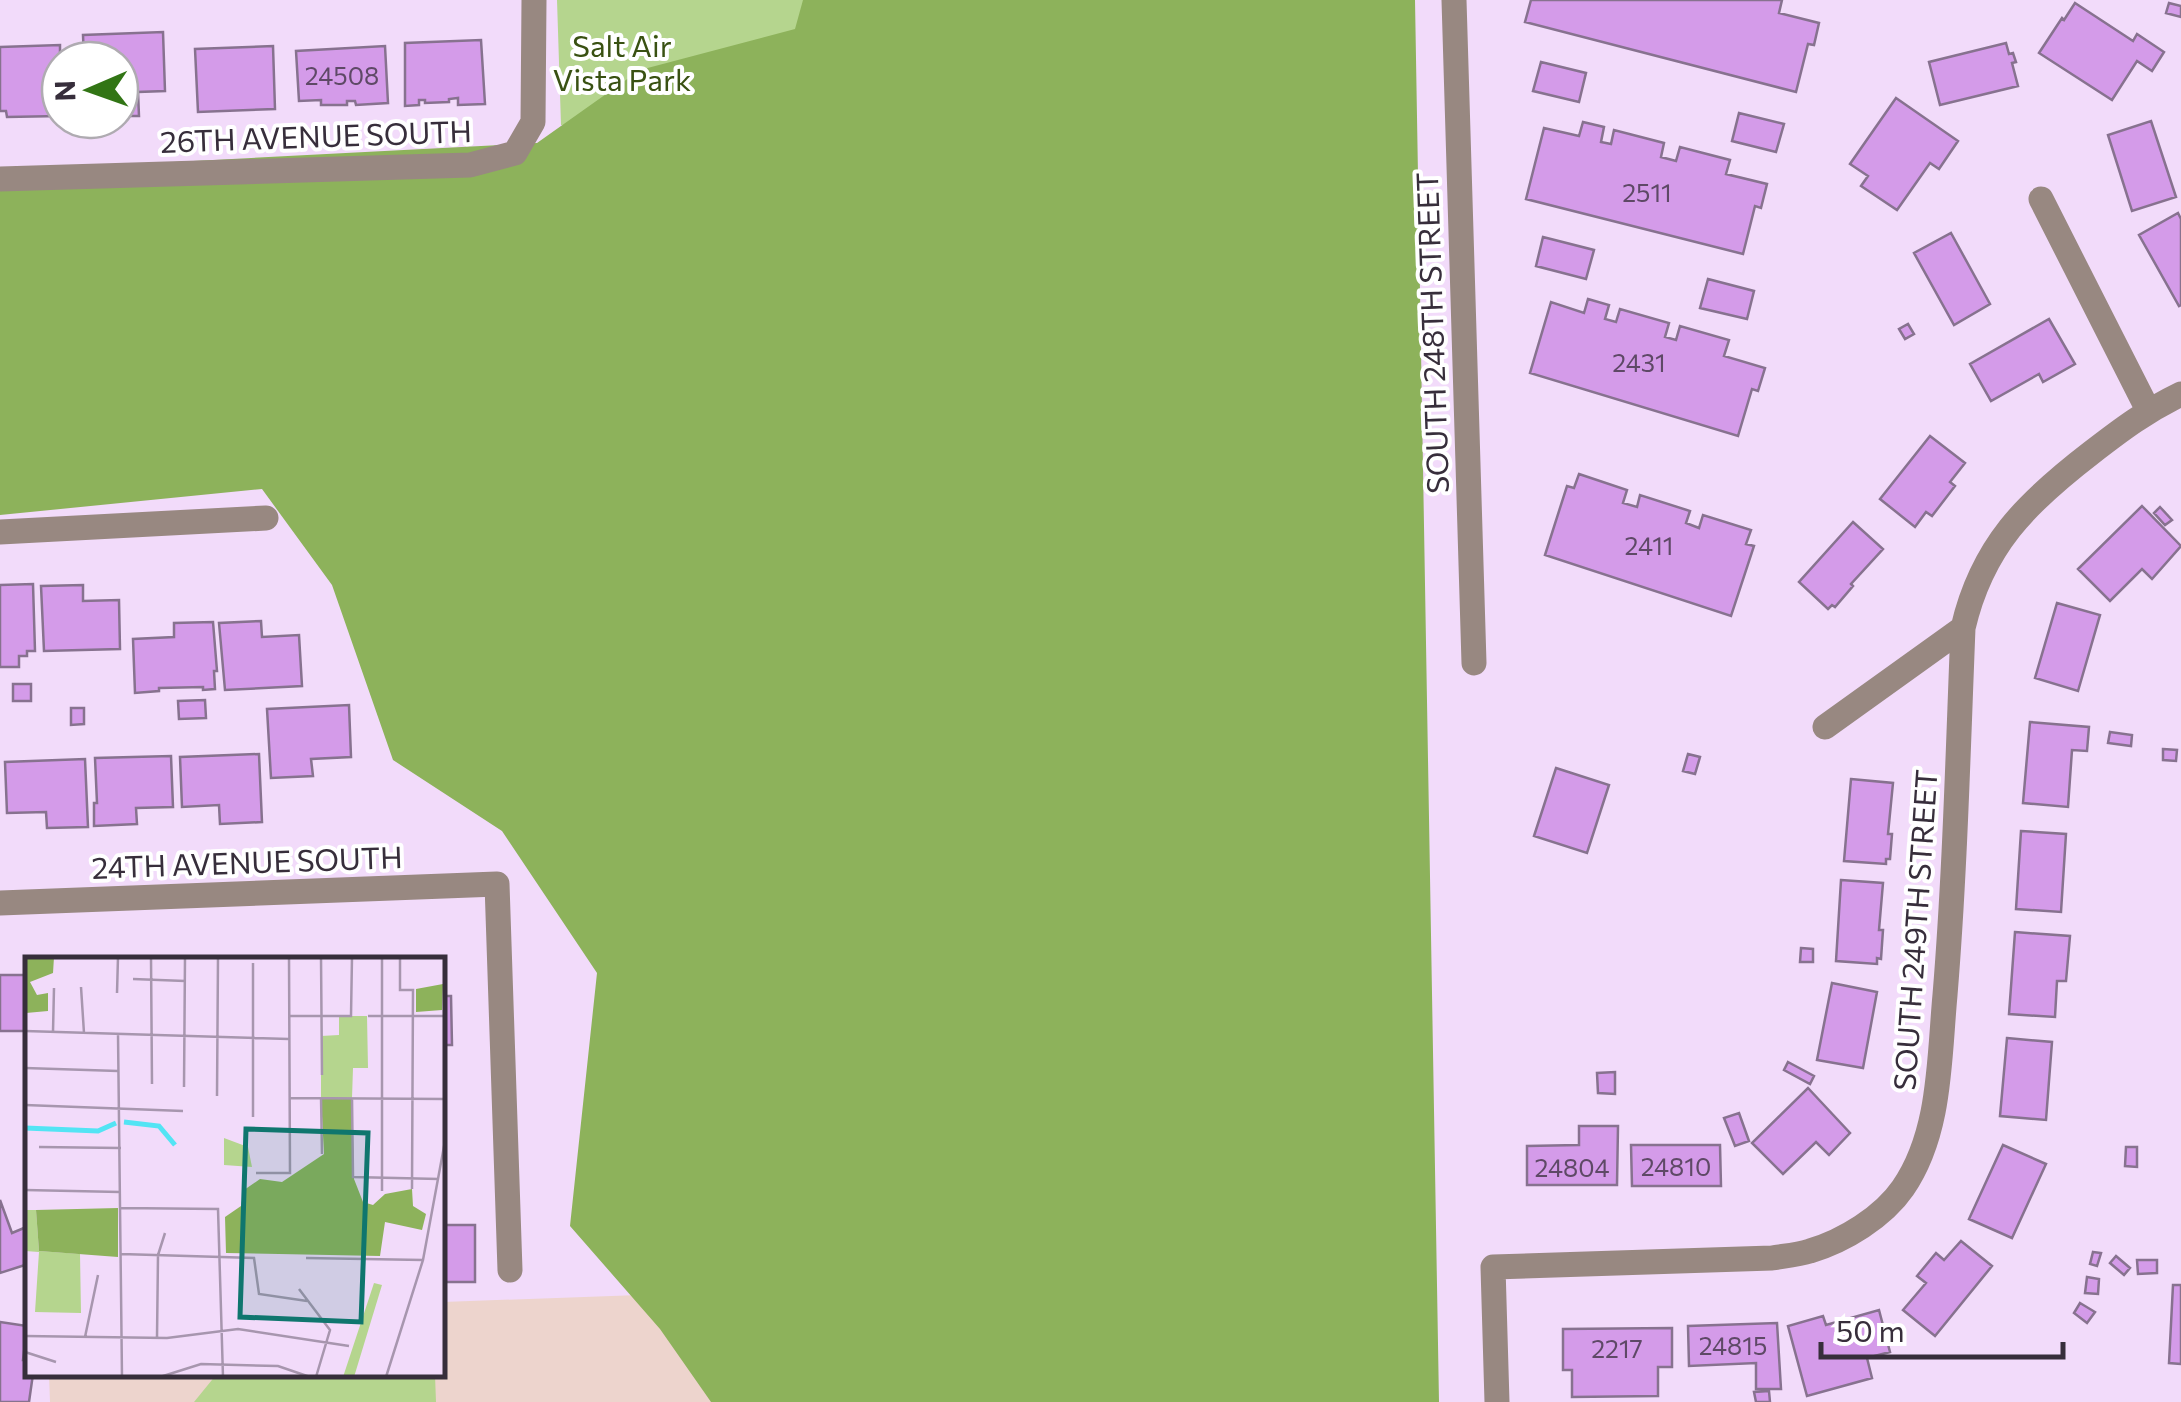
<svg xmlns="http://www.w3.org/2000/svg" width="2181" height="1402" viewBox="0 0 2181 1402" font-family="Commissioner,sans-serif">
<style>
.education{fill:#edd4cd}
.green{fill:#b5d58e}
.forest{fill:#8db25b}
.building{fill:#d49be9;stroke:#87728f;stroke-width:2.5}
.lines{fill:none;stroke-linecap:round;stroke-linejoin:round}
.minor{stroke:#988881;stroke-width:25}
.labels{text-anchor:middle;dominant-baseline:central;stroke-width:8;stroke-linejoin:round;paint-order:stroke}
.number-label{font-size:25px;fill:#5e4966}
.park-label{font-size:30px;fill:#395112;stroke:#fff}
.street-label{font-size:30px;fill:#372e3b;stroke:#fff}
.inset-river{fill:none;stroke:#53e4f4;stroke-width:5}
.inset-road{fill:none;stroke:#a796ae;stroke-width:2.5}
.view{fill:#0f766e;fill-opacity:0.15;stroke:#0f766e;stroke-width:5}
.inset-edge{fill:none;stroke:#372e3b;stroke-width:5}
</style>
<rect width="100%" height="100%" fill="#f2dbfa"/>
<!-- education -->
<path class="education" d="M942 1284 947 1402H50L49 1375 442 1374 443 1302Z"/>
<!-- green -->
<path class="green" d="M557 0H1022L1025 111 561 125Z
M216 1375H435L436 1402H194Z"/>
<!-- forest -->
<path class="forest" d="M803 0H1415L1439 1402H711L660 1329 570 1226 597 973 502 831 393 760 332 585 262 489 0 515V171L537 143 640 70 795 29Z"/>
<!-- building -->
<path class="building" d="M1531 0H1782L1779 13 1819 23 1814 45 1808 44 1796 92 1525 22Z
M2075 3 2133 41 2137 34 2164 52 2152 71 2137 61 2112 100 2039 53 2062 18 2064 20Z
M2169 3 2181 6V17L2166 13Z
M163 32 165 91 138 92 139 116H120V60H84L83 35Z
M481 40 485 104 458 105V98L449 99V102L425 103V100H419V105L405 106V43Z
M2006 43 2009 54 2013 53 2016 62 2012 63 2018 86 1940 105 1929 62Z
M60 45V116L7 117 6 111H0V47Z
M273 46 275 109 198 112 195 49Z
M385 46 388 103 356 105 355 101H347V105H321V100L299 101 296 51Z
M1541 62 1586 73 1579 102 1533 91Z
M1896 98 1958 141 1939 169 1930 163 1897 210 1861 186 1868 176 1850 164Z
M1739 113 1784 124 1776 152 1732 141Z
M2151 121 2176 197 2132 211 2108 135Z
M1583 122 1604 127 1601 142 1611 144 1614 130 1664 143 1661 157 1676 161 1680 147 1730 160 1726 174 1767 184 1761 208 1755 206 1743 254 1526 199 1544 128 1579 136Z
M2178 213 2181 219V305L2179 306 2139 235Z
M1951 233 1990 304 1954 325 1914 253Z
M1543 237 1594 250 1586 279 1536 266Z
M1708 279 1754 291 1747 319 1700 308Z
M1588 299 1609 305 1605 319 1616 322 1620 309 1669 323 1665 337 1676 340 1680 326 1729 340 1724 356 1765 368 1758 391 1752 389 1738 436 1530 373 1551 302 1584 313Z
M2049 319 2075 364 2043 382 2039 374 1991 401 1970 364Z
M1908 324 1914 334 1905 339 1899 329Z
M1930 436 1965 463 1950 482 1955 486 1932 516 1926 512 1915 527 1880 499Z
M1579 474 1627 490 1623 503 1637 507 1640 495 1690 511 1686 523 1699 528 1703 515 1751 530 1746 544 1754 546 1731 616 1545 555 1567 486 1574 488Z
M2142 506 2181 546 2152 579 2142 569 2110 601 2078 569Z
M2160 507 2172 520 2165 525 2154 513Z
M1853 522 1883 549 1851 584 1853 586 1835 607 1832 605 1828 609 1799 582Z
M33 584 35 651H27V656H19V667H0V585Z
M83 585V601L119 600 120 649 44 651 41 586Z
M2057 603 2100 615 2078 691 2035 678Z
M261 621 262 637 299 635 302 686 225 690 219 623Z
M213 622 217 671H214L215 689 203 690V687L159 688V691L135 693 133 639 174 637V623Z
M13 684H31V701H13Z
M205 700 206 718 179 719 178 701Z
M349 705 351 757 311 759 313 776 271 778 267 709Z
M71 708H84V724L71 725Z
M2030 722 2089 727 2087 751 2072 750 2068 807 2023 803Z
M2110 732 2132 735 2131 746 2108 743Z
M2163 749 2177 750 2176 761 2163 760Z
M259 754 262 822 220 824 219 805 182 807 180 757Z
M1688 754 1700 757 1695 774 1683 771Z
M171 756 173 807 136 808 137 824 94 826V803H97L95 758Z
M85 759 88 827 47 828 46 812 7 813 5 762Z
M1556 768 1609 785 1587 853 1534 836Z
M1851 779 1893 783 1888 834H1892L1890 859H1886V864L1844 861Z
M2021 831 2066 834 2061 912 2016 909Z
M1841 880 1883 883 1879 930H1883L1881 959 1877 958V964L1836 961Z
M2015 932 2070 936 2066 981H2057L2055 1017 2009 1014Z
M1801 948 1813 949V962H1800Z
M0 975H28V1031H0Z
M1832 983 1877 992 1863 1068 1817 1060Z
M442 996H451L452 1045H442Z
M2007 1038 2052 1042 2046 1120 2000 1116Z
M1788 1062 1814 1076 1810 1084 1784 1070Z
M1615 1072V1094L1598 1093 1597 1073Z
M1808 1088 1850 1133 1829 1155 1816 1142 1783 1174 1752 1143Z
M1739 1113 1749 1141 1735 1146 1724 1118Z
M1579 1126H1618L1617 1185H1527V1146L1579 1145Z
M1631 1145H1720L1721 1186H1632Z
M2003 1145 2046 1164 2012 1238 1969 1219Z
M2126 1147H2137V1167L2125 1166Z
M0 1200 12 1233 24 1228 28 1238V1264L0 1273Z
M442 1225H475V1282H442Z
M1961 1241 1992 1266 1935 1336 1903 1310 1926 1283 1917 1276 1936 1253 1944 1260Z
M2093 1252 2101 1253 2097 1266 2090 1264Z
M2116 1256 2130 1268 2124 1275 2110 1263Z
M2137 1260H2157V1273L2138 1274Z
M2087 1277 2099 1279 2098 1294 2085 1293Z
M2173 1285H2181V1364L2169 1363Z
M2080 1303 2095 1312 2087 1323 2074 1313Z
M1879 1310 1890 1352 1867 1358 1872 1378 1807 1396 1788 1326 1823 1316 1826 1325Z
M0 1322 27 1326 23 1360H28V1374H33L29 1402H0Z
M1777 1323 1781 1389H1756V1363L1689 1366 1688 1326Z
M1672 1328V1367H1658V1396L1572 1397V1370H1563V1329Z
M1769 1391 1770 1402H1756L1754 1392Z"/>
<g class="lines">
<!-- minor -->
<path class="minor" d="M1454 0 1474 663
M0 179 470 165 515 153 533 122 534 0
M2041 199 2148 410
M0 532 266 518
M1825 727 1963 628C1982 546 2026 503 2091 453 2122 429 2146 411 2181 394
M0 903 497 884 510 1270
M1497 1402 1493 1267 1772 1258C1784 1256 1798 1255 1810 1251 1844 1241 1883 1217 1903 1188 1941 1133 1939 1059 1945 995 1955 873 1958 751 1963 628"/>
</g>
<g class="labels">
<!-- number labels -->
<g class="number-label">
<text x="342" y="75">24508</text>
<text x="1647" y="192">2511</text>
<text x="1639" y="362">2431</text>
<text x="1649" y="545">2411</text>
<text x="1676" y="1166">24810</text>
<text x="1572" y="1167">24804</text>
<text x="1733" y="1345">24815</text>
<text x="1617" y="1348">2217</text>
</g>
<!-- park labels -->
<g class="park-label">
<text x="622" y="44">Salt Air<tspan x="622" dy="34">Vista Park</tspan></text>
</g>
<!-- street labels -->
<g class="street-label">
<text transform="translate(316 135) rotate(-2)">26TH AVENUE SOUTH</text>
<text transform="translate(1431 333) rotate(-92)">SOUTH 248TH STREET</text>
<text transform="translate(247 861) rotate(-2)">24TH AVENUE SOUTH</text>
<text transform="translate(1914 930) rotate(-86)">SOUTH 249TH STREET</text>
</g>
</g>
<!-- overview -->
<g transform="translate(25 957)">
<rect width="420" height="420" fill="#f2dbfa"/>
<path d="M314 59H342L343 111H328L327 141 296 140V79L314 78ZM199 181 223 190 227 210 199 208ZM0 253H11L14 294 55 297 56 356 10 355 14 295 0 294ZM349 326 357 328 329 420H318Z" fill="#b5d58e"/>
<path d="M0 0H29L28 16 5 25 12 38 23 36V54L1 56ZM418 27 417 53 391 55V32ZM296 140 327 141 329 222 338 245 348 248 360 237 387 232 388 249 401 257 397 273 360 265 355 299 201 296 200 260 216 249 219 233 235 222 257 225 299 197ZM93 251V300L14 294 11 253Z" fill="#8db25b"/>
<path class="inset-river" d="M99 165 134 169 150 188M0 171 73 174 91 166"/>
<path class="inset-road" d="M126 0 127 127M296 0 297 118M375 0V33H388L387 232M108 22 160 24M56 30 59 76M92 36 93 0M264 59H326L327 0M343 59H420M0 74 264 82M28 75 29 31M93 77 97 420M0 111 93 114M159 130 160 0M192 139 193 0M296 140 297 197M265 141 420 142M327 141 328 220 414 222M0 148 158 154M228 160V6M14 190 96 191M231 216H265L264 0M0 233 95 235M357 234V0M95 251 193 252 198 420M96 297 229 301 234 337 282 344M281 301 398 303M274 332 305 373 291 420M0 379 142 381 213 372 324 389M60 380 73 318M132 381 133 298 140 276M0 395 31 405M135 420 176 407 253 409 285 420M361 420 398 303 420 184"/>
<path class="view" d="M221 172 343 176 336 365 215 360Z"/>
<rect width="420" height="420" class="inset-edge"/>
</g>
<!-- north arrow -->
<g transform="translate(90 90) rotate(268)"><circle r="48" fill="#ffffff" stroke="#afabb1" stroke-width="2.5"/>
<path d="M0-8L18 38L0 25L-18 38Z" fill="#327515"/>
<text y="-15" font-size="28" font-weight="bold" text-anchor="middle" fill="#372e3b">N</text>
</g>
<!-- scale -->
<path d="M1821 1342v15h242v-15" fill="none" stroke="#372e3b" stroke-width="5"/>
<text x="1836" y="1342" font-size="30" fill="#372e3b" stroke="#ffffff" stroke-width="8" paint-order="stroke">50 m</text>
</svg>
